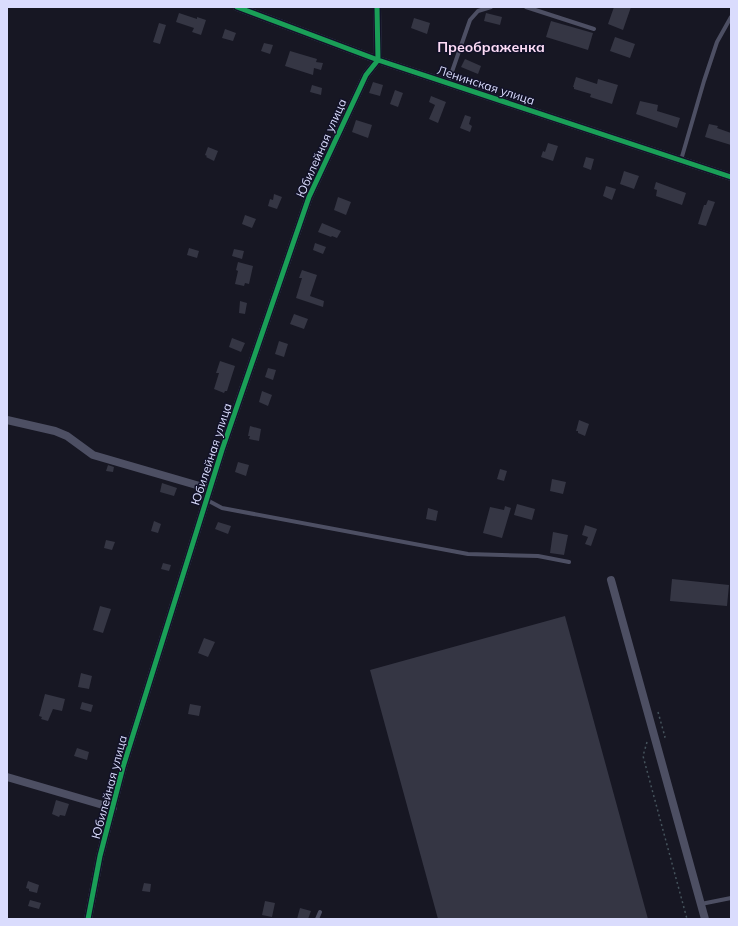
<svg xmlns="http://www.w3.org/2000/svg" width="738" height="926" viewBox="0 0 738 926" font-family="Mulish,sans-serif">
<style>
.building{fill:#353644}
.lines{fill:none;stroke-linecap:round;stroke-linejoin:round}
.path{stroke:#45535c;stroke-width:1.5;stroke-dasharray:2 3;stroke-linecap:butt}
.lane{stroke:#4d4f63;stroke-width:4}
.street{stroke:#4d4f63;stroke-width:8}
.cycleway-casing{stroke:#121228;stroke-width:8}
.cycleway{stroke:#1a9f57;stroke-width:5}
.labels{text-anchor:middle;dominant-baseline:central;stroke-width:3;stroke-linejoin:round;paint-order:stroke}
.street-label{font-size:12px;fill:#dadcfd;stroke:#121228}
.quarter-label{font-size:14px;font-weight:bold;fill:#fddcf6;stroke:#121228}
</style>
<rect width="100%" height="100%" fill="#171723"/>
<!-- building -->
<path class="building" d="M614 7H631L623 30 608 24Z
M179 13 197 19V17L206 20 201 35 192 32 194 28 176 22Z
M486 13 502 17 500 25 484 21Z
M414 18 430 23 427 34 411 28Z
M551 21 593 33 588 50 546 37Z
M159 23 166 25 160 44 153 42Z
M225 29 236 33 233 41 222 38Z
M615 37 635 44 630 58 610 51Z
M264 43 273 45 270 54 261 51Z
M290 51 317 59 316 62 323 63 321 70 314 68 313 75 285 66Z
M465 59 481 66 478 74 461 67Z
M576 77 597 84 598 79 618 85 612 104 590 97 591 94 574 89V87H573Z
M373 82 383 85 380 96 369 93Z
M312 85 322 88 321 95 310 92Z
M395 90 403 93 398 107 390 104Z
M431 96 446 102 438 123 429 119 435 105 429 102Z
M640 101 658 105 657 111 680 118 677 128 636 114Z
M465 115 471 117 469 124 472 126 470 132 460 128Z
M356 120 372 125 368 138 352 132Z
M709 124 718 126 717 128 731 133V145L705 137Z
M548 143 558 146 553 161 541 157 543 151 545 152Z
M208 147 218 151 214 161 206 157 207 156 205 155Z
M586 157 594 159 591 170 583 167Z
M624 171 639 176 634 189 620 184Z
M656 182 686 193 682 205 656 196 657 190 654 189Z
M606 186 616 189 612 200 603 196Z
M274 194 282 197 277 209 268 206 270 199 273 200Z
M338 197 351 202 346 215 334 210Z
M708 200 715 202 706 226 698 224 704 205H706Z
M245 215 256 219 252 228 242 224Z
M322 223 341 231 337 238 332 236 331 237 318 232Z
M315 243 326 247 323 254 313 250Z
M189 248 199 251 197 258 187 255Z
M234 249 244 251 242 259 232 256Z
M238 262 253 266 249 284 245 283 244 286 235 284 238 271 236 270Z
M302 270 317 275 310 296 324 301 323 307 296 298 302 278H299Z
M240 301 247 303 245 314 239 313Z
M294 314 308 319 304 329 290 324Z
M232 338 245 343 241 352 229 347Z
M279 341 288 344 284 357 275 354Z
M220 361 235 366 227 391H225L224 393 214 389 219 373H216Z
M268 368 276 370 273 380 265 377Z
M262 391 272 395 268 406 259 402Z
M579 420 589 424 585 436 578 433V431H576Z
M250 426 261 429 259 441 249 439 250 436H248Z
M238 462 249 465 246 476 235 472Z
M108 465 114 467 113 472 106 471Z
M500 469 507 471 504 481 497 479Z
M552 479 566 482 563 494 550 491Z
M162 483 177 488 174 496 160 492Z
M517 504 535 509 532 520 514 515Z
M505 506 511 508 502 538 483 533 490 507 504 510Z
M428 508 438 511 436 521 426 519Z
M154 521 161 524 158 533 151 531Z
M218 522 231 526 228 534 215 529Z
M585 525 597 529 591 546 585 544 588 537 582 535Z
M553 532 568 535 564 555 550 553Z
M106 540 115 542 112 550 104 548Z
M163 563 171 565 169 571 161 569Z
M672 579 729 585 727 606 670 601Z
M100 606 111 609 103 633 93 630Z
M565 616 648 919H438L370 670Z
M204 638 215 642 208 657 198 653Z
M81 673 92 676 89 689 78 687Z
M45 694 65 699 62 711 53 709 48 721 41 719 42 717 39 716Z
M82 702 93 705 91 712 80 709Z
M190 704 201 706 199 716 188 714Z
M77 748 89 752 87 760 74 756Z
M56 800 69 804 65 816 60 815 59 817 52 814Z
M28 881 39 885 37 893 29 891V889L26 888Z
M144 883 151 884 150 892 142 891Z
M30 900 41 903 39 909 28 906Z
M265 901 275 903 272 917 262 915Z
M300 908 311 911 308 919H297Z"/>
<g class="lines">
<!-- path -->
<path class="path" d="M658 712 665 737H662
M647 742 643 756 687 919"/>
<!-- lane -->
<path class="lane" d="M526 7 594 29
M448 83 470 20 478 11 491 7
M681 160 704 81 717 42 731 17
M207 500 222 508 468 554 538 556 569 562
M701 904 731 898
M317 919 320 912"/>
<!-- street -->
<path class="street" d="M237 7 378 60 731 177
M7 420 55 431 67 436 93 455 210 489
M611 580 705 919
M7 777 113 808
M88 919 100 856 123 767 222 450 309 197 366 75 378 60 377 7"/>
<!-- cycleway casing -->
<g class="cycleway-casing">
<path id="cycleway" d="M237 7 378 60 731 177
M88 919 100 856 123 767 222 450 309 197 366 75 378 60 377 7"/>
</g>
<!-- cycleway -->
<use href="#cycleway" class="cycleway"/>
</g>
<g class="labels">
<!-- street labels -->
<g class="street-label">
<text transform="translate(486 85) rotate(18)">Ленинская улица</text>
<text transform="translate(321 148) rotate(-66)">Юбилейная улица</text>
<text transform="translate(211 454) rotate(-72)">Юбилейная улица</text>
<text transform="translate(109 787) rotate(-75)">Юбилейная улица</text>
</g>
<!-- quarter labels -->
<g class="quarter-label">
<text x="491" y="47">Преображенка</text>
</g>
</g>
<!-- border -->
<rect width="738" height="926" fill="none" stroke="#dadcfd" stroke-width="16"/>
</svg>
